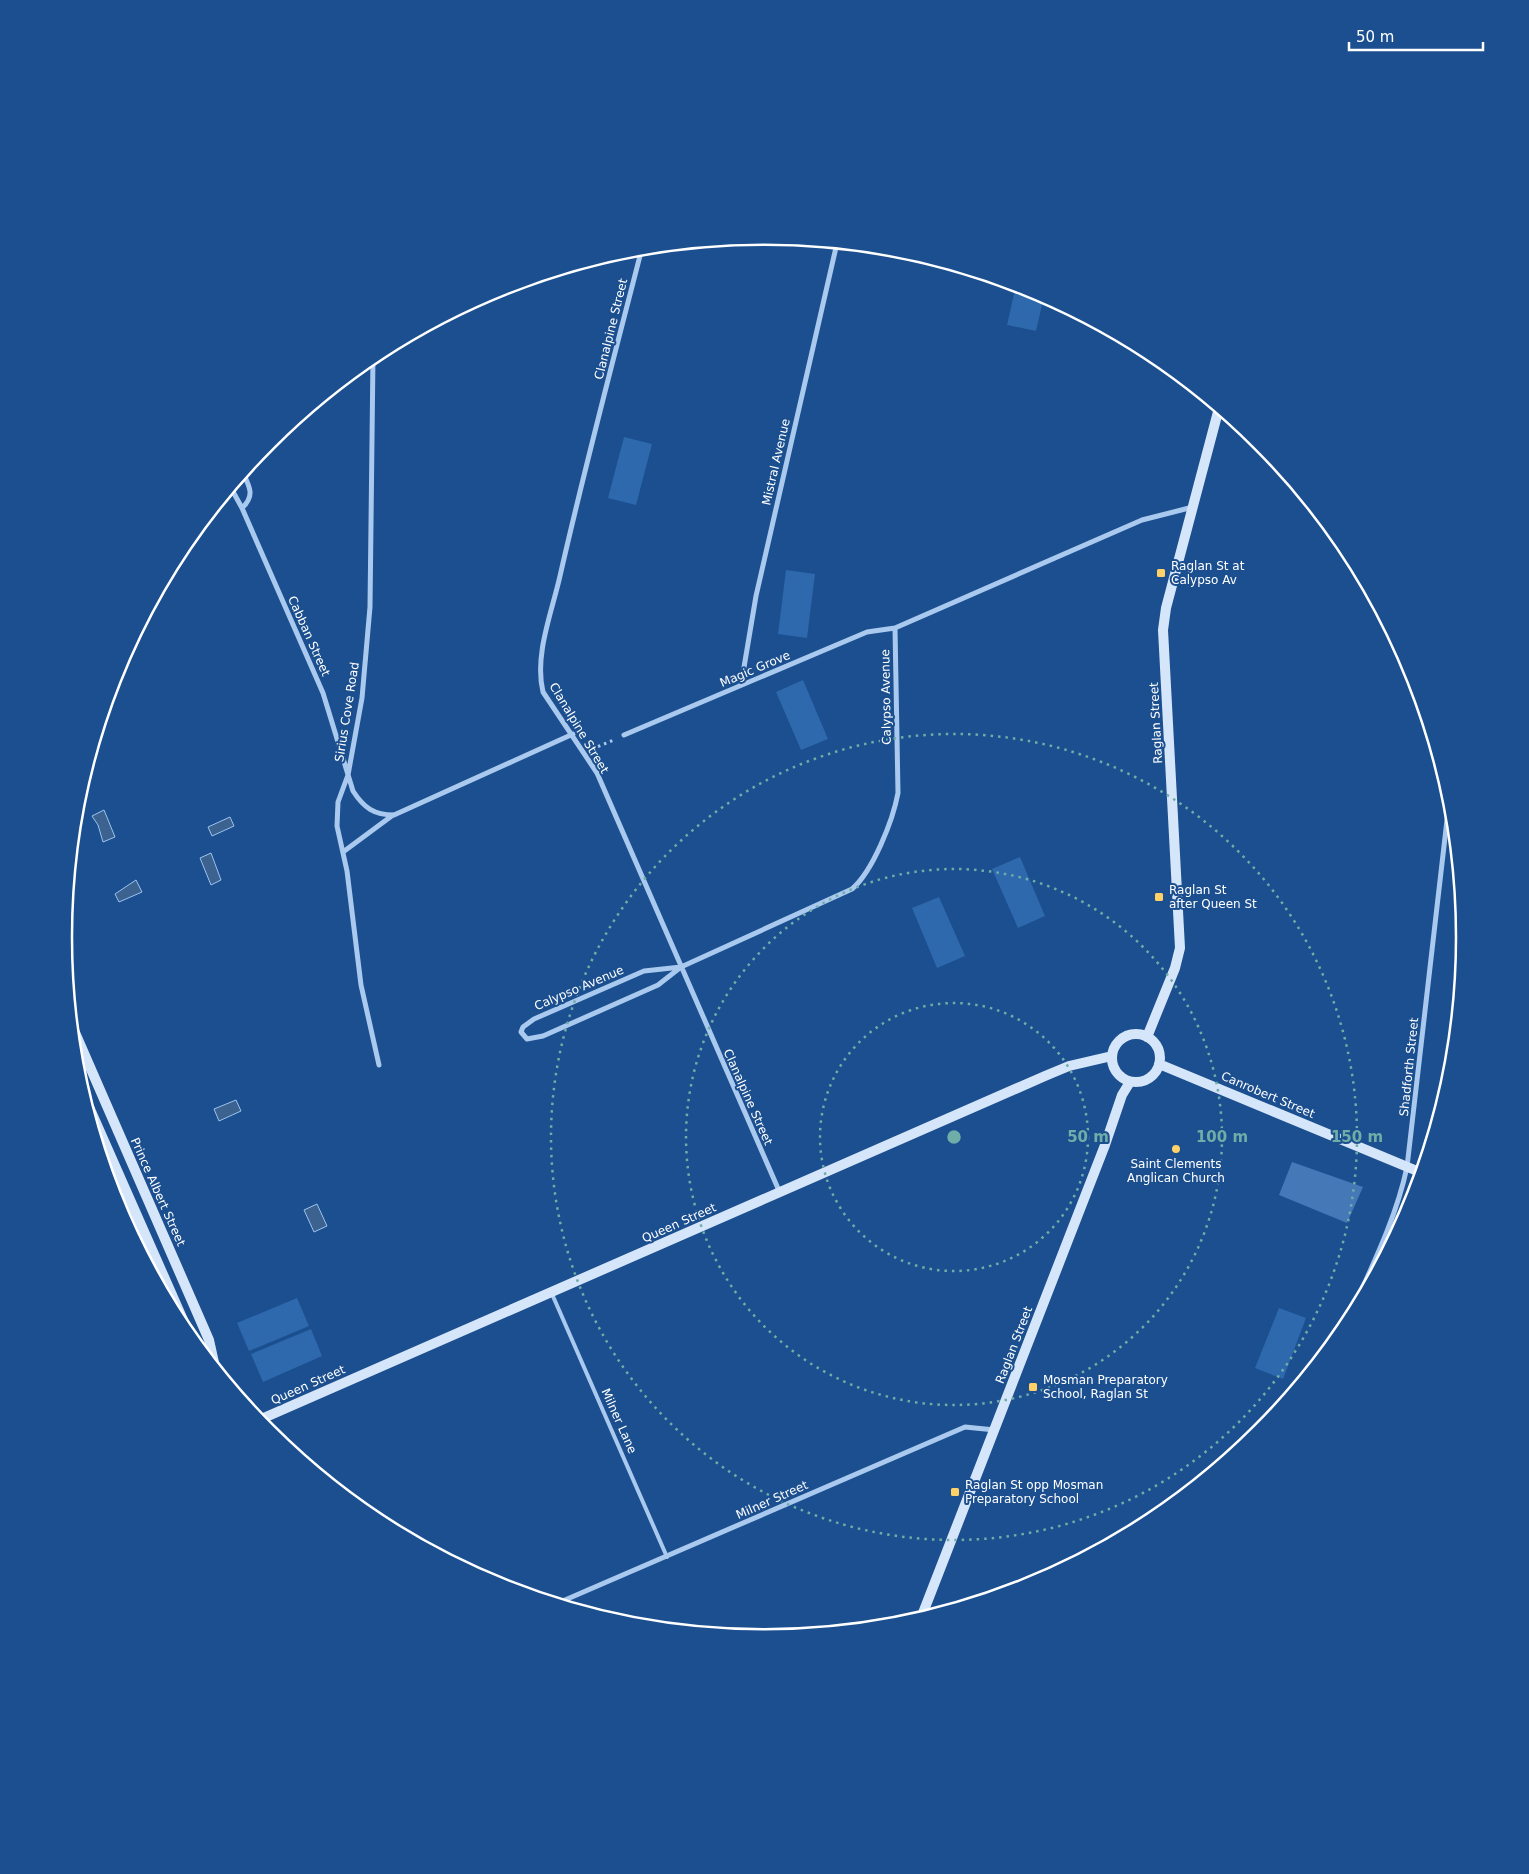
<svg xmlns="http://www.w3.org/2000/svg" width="1529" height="1874" viewBox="0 0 1529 1874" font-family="'DejaVu Sans',sans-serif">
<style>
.green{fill:#2e69ad}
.water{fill:#3c6290;stroke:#9cc4f0}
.building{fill:#4478b7}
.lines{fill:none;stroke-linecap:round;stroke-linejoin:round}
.path{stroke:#a9c9ee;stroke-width:3;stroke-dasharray:2.5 4;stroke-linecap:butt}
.lane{stroke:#a9c9ee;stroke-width:4}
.street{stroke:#a9c9ee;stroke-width:5}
.secondary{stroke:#d6e6fa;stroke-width:10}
.ring{fill:none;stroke:#6fada8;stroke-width:2.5;stroke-dasharray:2.5 5}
.poi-dot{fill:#ffd166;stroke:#1b4f8f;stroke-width:2}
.labels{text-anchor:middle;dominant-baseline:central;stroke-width:4;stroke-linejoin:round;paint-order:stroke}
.street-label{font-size:12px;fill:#fff;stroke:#1b4f8f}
.poi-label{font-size:12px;fill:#fff;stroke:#1b4f8f;text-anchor:start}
.rim{fill:none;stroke:#fff;stroke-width:2.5}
.centre{fill:#6fada8;stroke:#1b4f8f;stroke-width:2.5}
.ring-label{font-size:15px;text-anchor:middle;font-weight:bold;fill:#6fada8;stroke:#1b4f8f;stroke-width:4;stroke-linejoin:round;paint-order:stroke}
</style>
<rect width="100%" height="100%" fill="#1b4f8f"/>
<!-- green -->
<path class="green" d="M1016 285 1044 296 1036 331 1007 325Z
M624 437 652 444 636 505 608 498Z
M786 570 815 574 807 638 778 634Z
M803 680 828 739 801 750 776 692Z
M1020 857 1045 916 1018 928 992 869Z
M939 897 965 956 937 968 912 908Z
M297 1298 309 1326 249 1351 237 1323Z
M1279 1308 1306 1318 1283 1379 1255 1368Z
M311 1329 322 1356 263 1382 251 1354Z"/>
<!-- water -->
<path class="water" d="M104 810 115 837 103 842 98 825 92 816Z
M230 817 234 826 212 836 208 827Z
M211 853 221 880 211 885 200 858Z
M136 880 142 892 119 902 115 894Z
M236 1100 241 1111 219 1121 214 1109Z
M317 1204 327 1226 314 1232 304 1210Z"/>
<!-- building -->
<path class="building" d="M1292 1162 1363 1187 1347 1223 1279 1195Z"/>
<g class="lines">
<!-- path -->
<path class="path" d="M592 749 616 739"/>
<!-- lane -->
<path class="lane" d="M140 1247 149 1243
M552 1294 667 1557"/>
<!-- street -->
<path class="street" d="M642 248C614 357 585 466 560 576 552 612 534 655 543 692L597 773 780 1193
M373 356 370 607 362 698 348 775 338 802 337 826 347 871 361 985 379 1065
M231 488 242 508C255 496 250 487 243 473
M242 508 323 693 353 791C364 808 374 815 394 815L573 734
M741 685 756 596 837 243
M624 735 867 632 895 628
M343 852 393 815
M681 967 644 971 534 1019 523 1027 521 1032 527 1039 543 1036 658 985 681 967 852 889C873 871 893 820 898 793L895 628 1142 520 1193 507
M1343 1331C1366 1278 1395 1224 1407 1167L1450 794
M558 1603 965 1427 995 1430"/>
<!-- secondary -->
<path class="secondary" d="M73 1028 209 1340 215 1367
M1112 1058a24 24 0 1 1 48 0a24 24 0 1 1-48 0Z
M1147 1037 1175 968 1180 948 1163 630 1166 608 1219 408
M1159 1064 1422 1173
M82 1091 191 1338
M259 1420 1045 1076 1069 1066 1112 1056
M921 1618 1105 1145 1122 1095 1130 1082"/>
</g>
<!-- distance rings -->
<g class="ring">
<circle cx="954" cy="1137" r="134"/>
<circle cx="954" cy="1137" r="268"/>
<circle cx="954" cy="1137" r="403"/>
</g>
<!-- markers -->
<g class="poi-dot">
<rect x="1156" y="568" width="10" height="10" rx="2.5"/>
<rect x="1154" y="892" width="10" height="10" rx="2.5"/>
<circle cx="1176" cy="1149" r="5"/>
<rect x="1028" y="1382" width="10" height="10" rx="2.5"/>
<rect x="950" y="1487" width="10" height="10" rx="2.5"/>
</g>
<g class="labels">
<!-- street labels -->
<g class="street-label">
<text transform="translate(611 329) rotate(-76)">Clanalpine Street</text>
<text transform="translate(776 462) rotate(-77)">Mistral Avenue</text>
<text transform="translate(309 636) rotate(66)">Cabban Street</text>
<text transform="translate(755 669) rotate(-23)">Magic Grove</text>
<text transform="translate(886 697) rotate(-91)">Calypso Avenue</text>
<text transform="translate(347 712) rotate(-81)">Sirius Cove Road</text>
<text transform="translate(1156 723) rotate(-93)">Raglan Street</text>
<text transform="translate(579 728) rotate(59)">Clanalpine Street</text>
<text transform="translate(579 988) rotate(-23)">Calypso Avenue</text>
<text transform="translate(1409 1067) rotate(-84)">Shadforth Street</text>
<text transform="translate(1268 1095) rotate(23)">Canrobert Street</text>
<text transform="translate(748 1097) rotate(66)">Clanalpine Street</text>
<text transform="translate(158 1192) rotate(66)">Prince Albert Street</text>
<text transform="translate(679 1223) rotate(-24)">Queen Street</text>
<text transform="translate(1014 1345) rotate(-69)">Raglan Street</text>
<text transform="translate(308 1385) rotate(-24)">Queen Street</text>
<text transform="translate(619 1421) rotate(66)">Milner Lane</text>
<text transform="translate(772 1500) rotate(-24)">Milner Street</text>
</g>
<!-- poi labels -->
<g class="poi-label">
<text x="1171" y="566">Raglan St at<tspan x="1171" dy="14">Calypso Av</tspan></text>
<text x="1169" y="890">Raglan St<tspan x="1169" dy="14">after Queen St</tspan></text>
<text x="1176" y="1164" text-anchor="middle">Saint Clements<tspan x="1176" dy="14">Anglican Church</tspan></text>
<text x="1043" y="1380">Mosman Preparatory<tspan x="1043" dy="14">School, Raglan St</tspan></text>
<text x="965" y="1485">Raglan St opp Mosman<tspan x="965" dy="14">Preparatory School</tspan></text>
</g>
</g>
<!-- crop -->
<path d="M0 0H1529V1874H0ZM72 937a692 692 0 1 1 1384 0a692 692 0 1 1-1384 0Z" fill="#1b4f8f" fill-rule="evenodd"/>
<path class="rim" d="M72 937a692 692 0 1 1 1384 0a692 692 0 1 1-1384 0Z"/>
<circle cx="954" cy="1137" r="8" class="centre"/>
<g class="ring-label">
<text x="1088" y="1142">50 m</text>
<text x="1222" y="1142">100 m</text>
<text x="1357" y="1142">150 m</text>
</g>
<!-- scale -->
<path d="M1349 42v8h134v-8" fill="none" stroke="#ffffff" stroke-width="2.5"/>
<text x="1356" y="42" font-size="15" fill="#ffffff" stroke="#1b4f8f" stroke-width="4" paint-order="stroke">50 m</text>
</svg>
